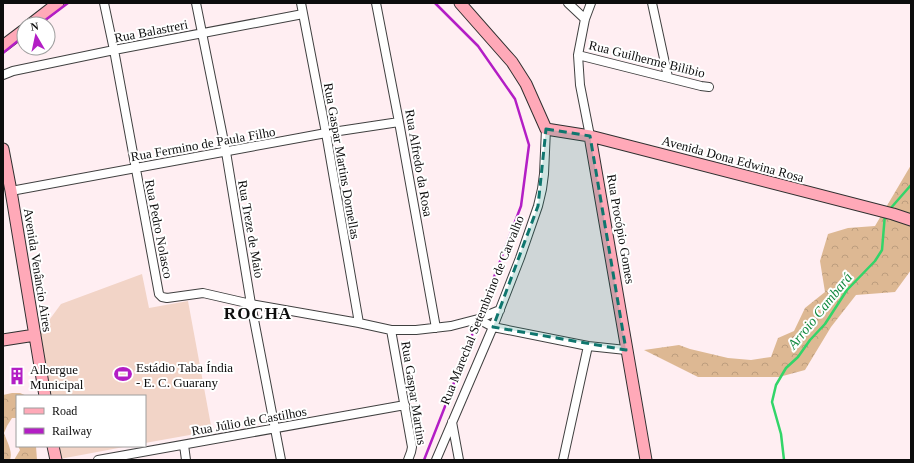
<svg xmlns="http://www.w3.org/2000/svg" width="914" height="463" viewBox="0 0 914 463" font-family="Georgia,serif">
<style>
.forest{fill:url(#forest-crowns)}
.pitch{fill:#f2d4c7}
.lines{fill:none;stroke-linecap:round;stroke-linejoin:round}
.stream{stroke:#32d569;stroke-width:2.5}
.street-casing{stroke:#404040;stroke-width:10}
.secondary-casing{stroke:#2f2f2f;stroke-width:13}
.street{stroke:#fff;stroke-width:8}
.secondary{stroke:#ffa9b8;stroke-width:11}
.rail{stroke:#b31ec5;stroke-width:2.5}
.marked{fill:#0f766e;fill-opacity:0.2;stroke:#0f766e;stroke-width:3;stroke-dasharray:8 5;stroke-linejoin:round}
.labels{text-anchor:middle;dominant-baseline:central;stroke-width:4;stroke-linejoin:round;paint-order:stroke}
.street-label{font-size:13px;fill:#0d0d0d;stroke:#fff}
.poi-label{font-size:13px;fill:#0d0d0d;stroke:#fff;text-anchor:start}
.water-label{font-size:14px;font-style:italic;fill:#10883d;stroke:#fff}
.district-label{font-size:17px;font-weight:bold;letter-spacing:1px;fill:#0d0d0d;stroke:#fff}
</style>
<defs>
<pattern id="forest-crowns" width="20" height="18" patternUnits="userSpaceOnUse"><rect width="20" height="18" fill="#ddb893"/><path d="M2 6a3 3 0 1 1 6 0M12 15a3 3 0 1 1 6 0" fill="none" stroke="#bc9d7e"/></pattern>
</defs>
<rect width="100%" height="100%" fill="#ffeef2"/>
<!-- forest -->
<path class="forest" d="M911 165V270L895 292 856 295 831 327 805 370 779 377H698L644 350 679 345 690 349 728 358 751 360 771 357 778 338 794 331 805 308 825 292 820 261 828 234 848 228 875 226Z
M12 393H20L27 396H17V418H12L7 426 4 433C7 442 13 451 10 460H3V395Z
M18 446H36L37 460H14L20 450Z"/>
<!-- pitch -->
<path class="pitch" d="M142 274 149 308 188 301 212 431 145 443V396H49L39 334 61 304Z
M58 446H129L60 459Z"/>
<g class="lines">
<!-- stream -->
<path class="stream" d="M890 209 911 185
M784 460 781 434 772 402 776 385 786 368 798 357 810 340 825 324 847 290 875 261 882 250 885 214"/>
<!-- street casing -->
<g class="street-casing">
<path id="street" d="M104 3 114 50 159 294 162 297 167 298 203 293 251 304 359 323 391 330H416L451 326 478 319 493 327 588 346 626 350
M196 3 226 152 251 304 281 460
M301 3 326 133 359 323
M376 3 399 122 436 328
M568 3 585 19
M652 3 668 77
M578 55 701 86 709 87
M3 75 13 71 114 50 303 14
M590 136 580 85 578 55 585 19 591 3
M11 191 326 133 399 122
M478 319 500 310
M391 330 412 447 411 452 408 460
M452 422 459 460
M184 445 186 460
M98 460 405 405
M436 460 493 327 520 258 538 206 542 189 544 174 546 129
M563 460 588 346"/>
</g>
<!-- secondary casing -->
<g class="secondary-casing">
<path id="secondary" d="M460 3 512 62 526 84 546 129 590 136 893 214 911 220
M31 24 58 3
M3 46 24 30
M590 136 646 460
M3 149 11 191 45 396
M3 340 35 335
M53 446 56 460"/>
</g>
<!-- street -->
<use href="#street" class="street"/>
<!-- secondary -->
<use href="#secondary" class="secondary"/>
<!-- rail -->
<path class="rail" d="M40 24 68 3
M3 53 24 36
M424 460 444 409 521 206 529 145 515 99 478 46 435 3"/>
</g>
<!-- marked area -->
<path class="marked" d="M546 129 590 136 626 350 493 327 538 206Z"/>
<!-- icons -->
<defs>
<g id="stadium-bare" transform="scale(1.38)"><path d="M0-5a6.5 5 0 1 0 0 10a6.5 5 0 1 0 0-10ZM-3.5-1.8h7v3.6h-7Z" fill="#b31ec5" stroke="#fff" stroke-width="2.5" paint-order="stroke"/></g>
<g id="building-bare" transform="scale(1.38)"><path d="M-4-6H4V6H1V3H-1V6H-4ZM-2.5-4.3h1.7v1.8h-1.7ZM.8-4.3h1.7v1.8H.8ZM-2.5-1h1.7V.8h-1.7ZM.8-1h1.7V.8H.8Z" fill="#b31ec5" stroke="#fff" stroke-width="2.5" paint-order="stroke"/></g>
</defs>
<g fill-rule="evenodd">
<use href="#stadium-bare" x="123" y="374"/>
<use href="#building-bare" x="17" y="376"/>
</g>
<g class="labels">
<!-- street labels -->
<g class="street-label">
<text transform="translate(151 31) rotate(-11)">Rua Balastreri</text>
<text transform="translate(647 59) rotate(14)">Rua Guilherme Bilibio</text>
<text transform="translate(203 144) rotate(-10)">Rua Fermino de Paula Filho</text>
<text transform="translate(733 159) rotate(15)">Avenida Dona Edwina Rosa</text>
<text transform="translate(342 161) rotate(80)">Rua Gaspar Martins Dornellas</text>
<text transform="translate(419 163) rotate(80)">Rua Alfredo da Rosa</text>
<text transform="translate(159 229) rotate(79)">Rua Pedro Nolasco</text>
<text transform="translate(251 229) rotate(80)">Rua Treze de Maio</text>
<text transform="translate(621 229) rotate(80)">Rua Procópio Gomes</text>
<text transform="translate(38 270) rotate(81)">Avenida Venâncio Aires</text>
<text transform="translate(482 310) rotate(-68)">Rua Marechal Setembrino de Carvalho</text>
<text transform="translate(414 393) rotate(81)">Rua Gaspar Martins</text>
<text transform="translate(249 421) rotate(-10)">Rua Júlio de Castilhos</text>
</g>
<!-- poi labels -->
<g class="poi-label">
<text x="136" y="367">Estádio Taba Índia<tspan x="136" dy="15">- E. C. Guarany</tspan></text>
<text x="30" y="369">Albergue<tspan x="30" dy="15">Municipal</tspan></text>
</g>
<!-- water labels -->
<g class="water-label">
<text transform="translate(820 311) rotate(-51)">Arroio Cambará</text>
</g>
<!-- district labels -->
<g class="district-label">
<text x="258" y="313">ROCHA</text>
</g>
</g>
<!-- border -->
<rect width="914" height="463" fill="none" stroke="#0d0d0d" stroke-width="8"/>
<!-- legend -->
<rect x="16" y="395" width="130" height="52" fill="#ffffff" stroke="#9e9e9e"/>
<rect x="24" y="408" width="20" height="6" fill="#ffa9b8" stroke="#9e9e9e"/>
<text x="52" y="415" font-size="12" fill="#0d0d0d">Road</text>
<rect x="24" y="428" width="20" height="6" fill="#b31ec5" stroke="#9e9e9e"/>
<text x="52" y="435" font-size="12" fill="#0d0d0d">Railway</text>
<!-- north arrow -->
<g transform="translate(36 36) rotate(351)"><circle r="19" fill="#ffffff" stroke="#9e9e9e"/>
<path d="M0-3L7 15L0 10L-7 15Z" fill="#b31ec5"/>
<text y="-6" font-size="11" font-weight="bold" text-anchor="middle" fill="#0d0d0d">N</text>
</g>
</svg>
